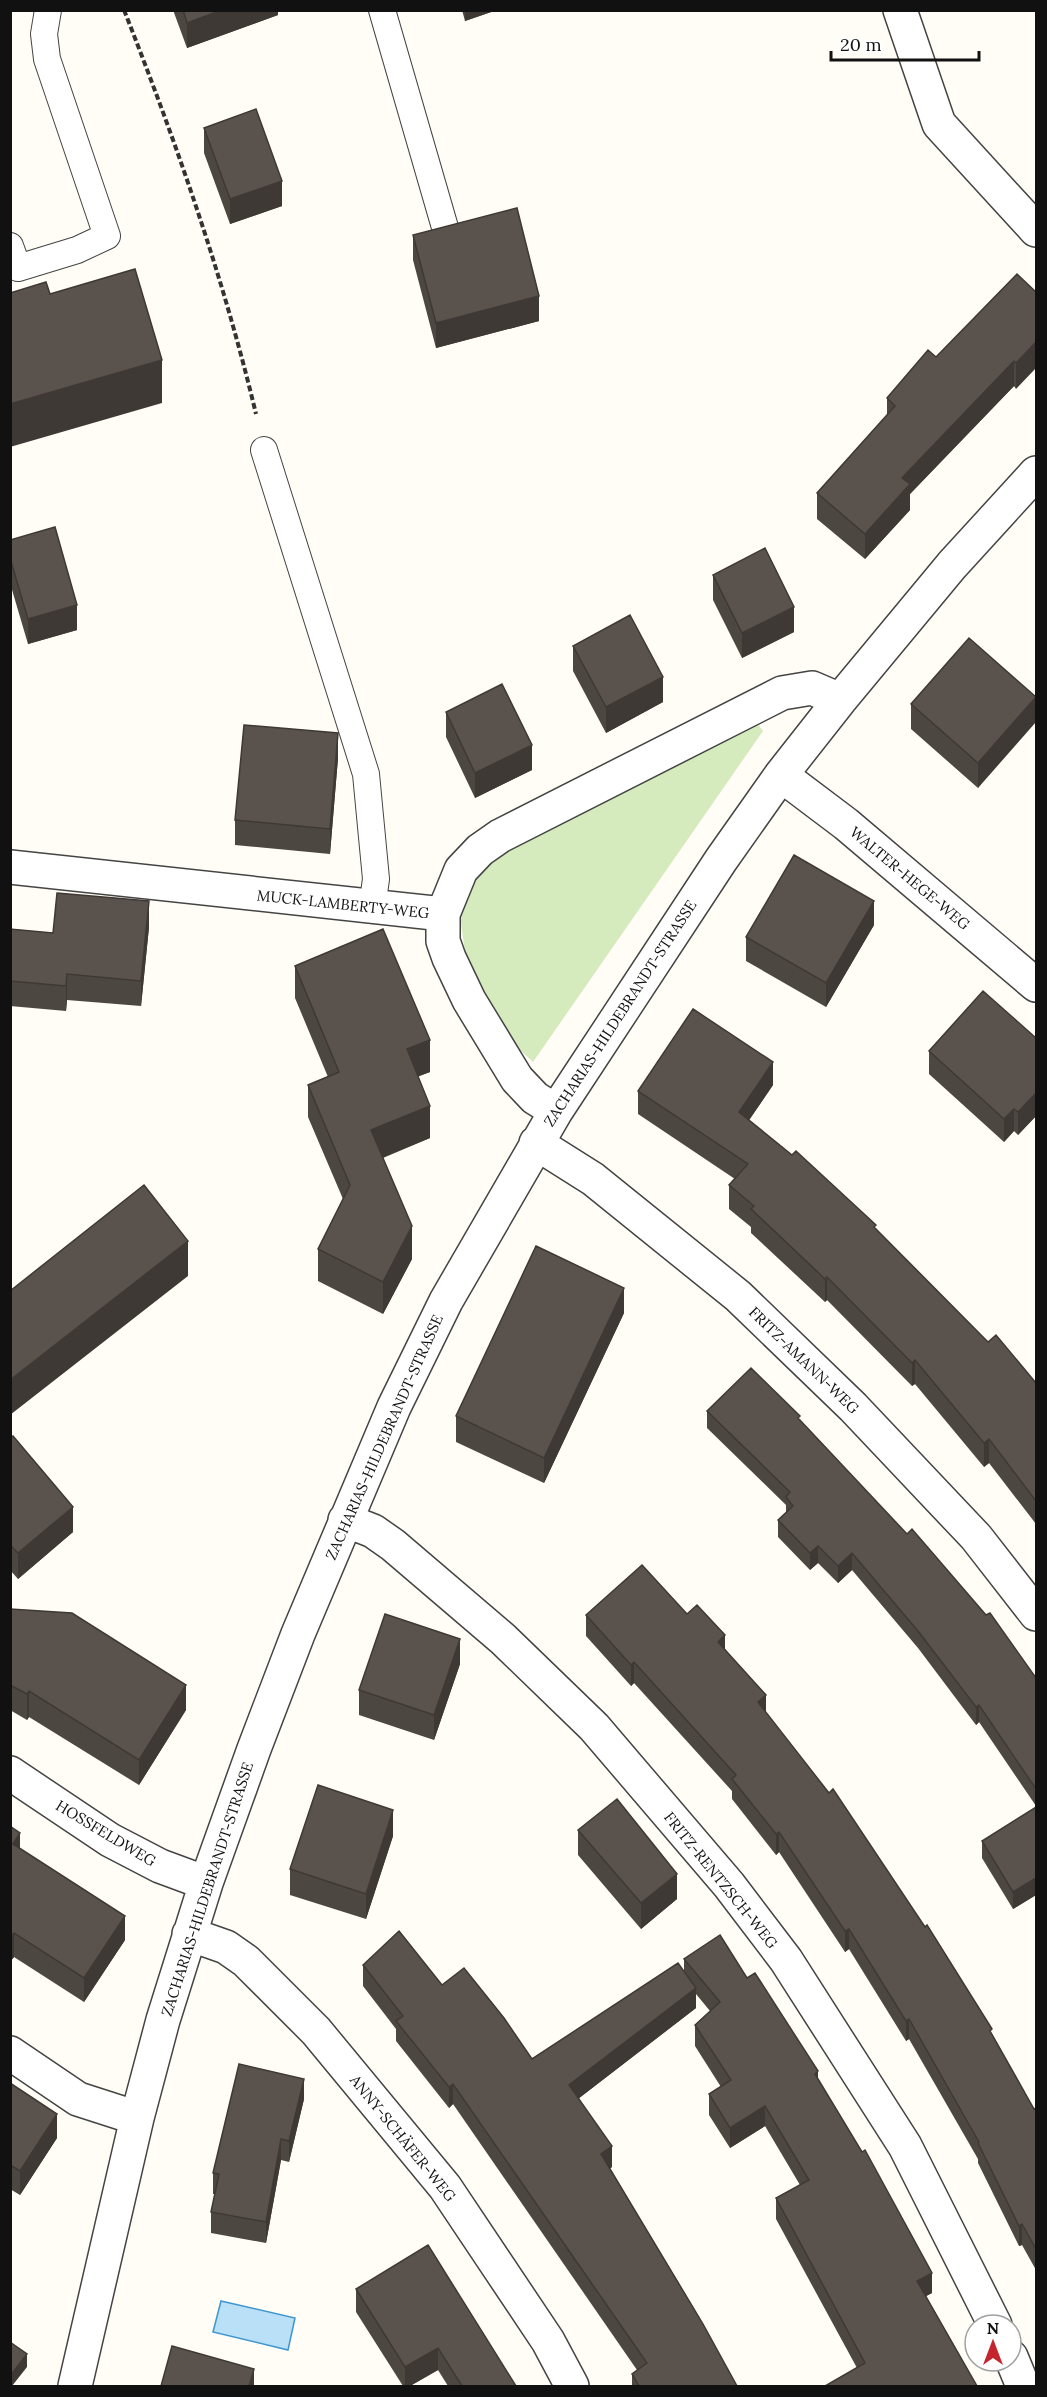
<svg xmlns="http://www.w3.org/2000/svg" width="1047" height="2397" viewBox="0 0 1047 2397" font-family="Lora,serif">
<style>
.green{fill:#d5ebbd}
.water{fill:#b9e0f7;stroke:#3f96cf;stroke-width:1.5}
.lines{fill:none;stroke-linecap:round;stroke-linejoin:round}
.lane-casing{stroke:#444;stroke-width:28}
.street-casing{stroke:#444;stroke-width:36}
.path{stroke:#333;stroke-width:4;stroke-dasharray:6 3;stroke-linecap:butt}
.lane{stroke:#fff;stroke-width:26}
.street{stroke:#fff;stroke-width:33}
.wall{fill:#4d4742}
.shaded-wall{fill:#3f3936}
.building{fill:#5a524d;stroke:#3f3936;stroke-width:1.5}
.labels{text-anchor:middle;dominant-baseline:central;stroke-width:6;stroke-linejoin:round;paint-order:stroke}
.street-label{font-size:15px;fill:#111;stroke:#fff}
</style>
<rect width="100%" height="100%" fill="#fffdf5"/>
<!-- green -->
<path class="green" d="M754 719 763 731 533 1062 507 1038 465 952 460 916 474 879 491 860Z"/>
<!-- water -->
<path class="water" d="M221 2301 295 2318 288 2350 213 2332Z"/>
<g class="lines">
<!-- lane casing -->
<g class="lane-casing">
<path id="lane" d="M382 10 446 231
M10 246 18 268 77 250 107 236 47 59 44 34 48 10
M264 450 366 774 376 879 372 908"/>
</g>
<!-- street casing -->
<g class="street-casing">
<path id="street" d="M900 10 939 124 1036 230
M781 775 846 824 1036 985
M10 867 443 914
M556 1111 535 1098 517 1079 469 1000 449 958 443 941V914L461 870 480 850 500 836 782 693 812 688 840 700
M536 1143 593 1179 738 1296 853 1407 976 1537 1036 1614
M345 1520 373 1531 393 1545 503 1639 594 1727 729 1885 786 1960 905 2146 995 2325
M10 1773 110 1840 160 1866 206 1883
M189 1934 226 1947 246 1961 316 2031 445 2187 548 2341 572 2386
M10 2053 78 2099 137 2118
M1011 2357 1023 2386
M75 2386 137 2118 163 2020 206 1883 254 1749 298 1634 394 1407 446 1301 556 1111 721 860 781 775 840 700 952 565 1036 473"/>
</g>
<!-- path -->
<path class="path" d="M124 10C176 142 223 276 256 414"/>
<!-- lane -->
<use href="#lane" class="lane"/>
<!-- street -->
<use href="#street" class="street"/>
</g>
<!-- wall -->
<path class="wall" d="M173 10H278V15L187 48Z
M462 10H497L465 21Z
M204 128 282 206 230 224 204 153Z
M413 235 539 321 436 348 413 260Z
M1017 274 1016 389 1014 386 910 494V510L865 559 817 519V493L887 415V398L936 357Z
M10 540 77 630 28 644 10 583Z
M713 575 794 632 742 658 713 600Z
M573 646 663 702 606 733 573 671Z
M1036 697 978 788 911 729V704Z
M446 712 532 770 475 798 446 737Z
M338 758 330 854 235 845V820Z
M874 925 826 1007 746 961V937Z
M149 927 141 1006 67 1000 66 1011 10 1006V929L53 933Z
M295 966 430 1072 418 1076 430 1138 383 1158 412 1259 383 1314 318 1281V1249L343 1199 308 1117V1085L328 1077 295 998Z
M1036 1038V1116L1018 1135 1014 1131 1004 1142 929 1074V1051Z
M773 1085 749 1120 876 1229 988 1342 1036 1383V1524L989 1463 984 1467 915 1384 912 1386 827 1300 825 1302 751 1233V1227L729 1209V1185L735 1179 638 1114V1091Z
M624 1313 544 1483 456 1442V1416Z
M707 1411 800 1420 1036 1678V1806L979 1722 976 1725 918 1648 852 1570 838 1583 818 1563 810 1570 778 1537V1520L786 1513V1505L707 1428Z
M10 1438 73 1532 18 1579 10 1570Z
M10 1609 186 1710 139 1785 29 1717 27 1720 10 1710Z
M687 1614 725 1649 766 1713 992 2034 1034 2109 1036 2108V2270L1022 2245 1019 2246 978 2163V2159L909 2039 906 2041 849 1949 845 1952 779 1852 776 1855 732 1799V1791L634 1683 631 1686 586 1636V1615Z
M460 1664 434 1740 359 1715V1690Z
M1036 1807V1895L1013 1909 982 1858V1841Z
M10 1826 20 1848 125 1940 84 2002 14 1957 10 1962Z
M578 1830 677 1899 641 1929 578 1855Z
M393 1836 366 1919 290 1895V1869Z
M684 1959 747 1978 818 2080 932 2293 926 2296 977 2386 857 2368 776 2219V2198L800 2185 765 2126 730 2148 709 2115V2094L721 2087 695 2046V2025L710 2011 696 1994V2008L579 2098 612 2167 610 2168 737 2386H632V2374L637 2370 453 2104 449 2108 396 2041V2029L363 1986V1965L442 1985 532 2059 684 1971Z
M10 2083 57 2138 20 2195 10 2189Z
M304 2099 289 2162 281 2160 266 2243 211 2233V2212L215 2194H213V2173Z
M356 2289 516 2386H448L438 2370 410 2386H403L356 2312Z"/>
<!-- shaded-wall -->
<path class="shaded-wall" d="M222 10H278V15L187 48V23Z
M465 10H497L465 21Z
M282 181V206L230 224V199Z
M539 296V321L436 348V323Z
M1036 342V368L1016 389V363Z
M162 360V403L10 447V404Z
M1014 361V386L910 494V510L865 559V534L902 478Z
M77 605V630L28 644V619Z
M794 607V632L742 658V633Z
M663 677V702L606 733V707Z
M1036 697V722L978 788V763Z
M338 733V758L330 854V829Z
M532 745V770L475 798V773Z
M149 901V927L141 1006V981Z
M874 901V925L826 1007V983Z
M67 974V1000L66 1011V986Z
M430 1040V1072L407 1081V1049Z
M773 1062V1085L739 1135V1112Z
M1036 1093V1116L1018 1135V1112Z
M430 1106V1138L371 1162V1130Z
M1014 1109V1131L1004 1142V1119Z
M412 1226V1259L383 1314V1282Z
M188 1241V1276L10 1415V1380Z
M827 1277V1300L825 1302V1279Z
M624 1288V1313L544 1483V1458Z
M915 1360V1384L912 1386V1363Z
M989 1439V1463L984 1467V1443Z
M73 1507V1532L18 1579V1553Z
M818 1546V1563L810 1570V1553Z
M852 1553V1570L838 1583V1566Z
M725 1635V1656L718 1642Z
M460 1639V1664L434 1740V1715Z
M634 1662V1683L631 1686V1665Z
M186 1685V1710L139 1785V1760Z
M29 1691V1717L27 1720V1694Z
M766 1695V1715L758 1702Z
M979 1705V1722L976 1725V1707Z
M393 1810V1836L366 1919V1894Z
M779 1832V1852L776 1855V1834Z
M20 1833V1857L13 1844Z
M677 1874V1899L641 1929V1903Z
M1036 1878V1895L1013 1909V1892Z
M125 1916V1940L84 2002V1978Z
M849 1929V1949L845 1952V1931Z
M14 1933V1957L10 1962V1938Z
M696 1988V2008L569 2106V2085Z
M909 2019V2039L906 2041V2021Z
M818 2071V2092L815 2074Z
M304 2079V2099L289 2162V2141Z
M453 2084V2104L449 2108V2087Z
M765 2106V2126L730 2148V2128Z
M57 2114V2138L20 2195V2171Z
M281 2139V2160L266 2243V2222Z
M612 2146V2167L601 2175V2154Z
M1022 2224V2245L1019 2246V2226Z
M932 2273V2293L917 2301V2281Z
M438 2348V2370L410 2386H405V2367Z
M27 2354V2367L12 2386H10V2376Z
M254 2369V2386H249Z"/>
<!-- building -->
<path class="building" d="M183 10H222L187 23Z
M256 109 282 181 230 199 204 128Z
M517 208 539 296 436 323 413 235Z
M135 269 162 360 10 404V293L46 282 50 294Z
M1017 274 1036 292V342L1016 363 1014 361 902 478 910 484 865 534 817 493 895 406 887 398 928 350 936 357Z
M55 527 77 605 28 619 10 558V540Z
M765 548 794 607 742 633 713 575Z
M630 615 663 677 606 707 573 646Z
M969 638 1036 697 978 763 911 704Z
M502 684 532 745 475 773 446 712Z
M244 725 338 733 330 829 235 820Z
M794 855 874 901 826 983 746 937Z
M57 893 149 901 141 981 67 974 66 986 10 981V929L53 933Z
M383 929 430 1040 407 1049 430 1106 371 1130 412 1226 383 1282 318 1249 350 1185 308 1085 339 1072 295 966Z
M983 991 1036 1038V1093L1018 1112 1014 1109 1004 1119 929 1051Z
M693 1009 773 1062 739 1112 792 1155 796 1151 876 1225 874 1227 988 1342 996 1335 1036 1383V1501L989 1439 984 1443 915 1360 912 1363 827 1277 825 1279 751 1209 754 1206 729 1185 748 1164 638 1091Z
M144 1185 188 1241 10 1380V1291Z
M536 1246 624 1288 544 1458 456 1416Z
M751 1368 800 1416 798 1418 907 1534 912 1529 986 1615 990 1613 1036 1678V1789L979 1705 976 1707 918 1631 852 1553 838 1566 818 1546 810 1553 778 1520 793 1506 786 1497 790 1492 707 1411Z
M13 1436 73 1507 18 1553 10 1545V1438Z
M642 1565 687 1614 697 1605 725 1635 718 1642 766 1695 758 1702 829 1793 833 1789 925 1927 927 1925 992 2029 990 2031 1034 2109 1036 2108V2249L1022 2224 1019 2226 978 2143 979 2142 909 2019 906 2021 849 1929 845 1931 779 1832 776 1834 732 1779 736 1775 634 1662 631 1665 586 1615Z
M10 1609 72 1613 186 1685 139 1760 29 1691 27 1694 10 1685Z
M385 1614 460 1639 434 1715 359 1690Z
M318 1785 393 1810 366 1894 290 1869Z
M617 1799 677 1874 641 1903 578 1830Z
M1036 1807V1878L1013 1892 982 1841Z
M10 1826 20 1833 13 1844 125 1916 84 1978 14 1933 10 1938Z
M399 1931 442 1985 464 1968 504 2018 532 2059 678 1963 696 1988 569 2085 612 2146 601 2154 703 2324 737 2386H639L632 2374 647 2363 453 2084 449 2087 396 2021 403 2016 363 1965Z
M720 1935 747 1978 755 1973 818 2071 815 2074 862 2152 865 2150 932 2273 917 2281 977 2386H825L865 2363 776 2198 809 2180 765 2106 730 2128 709 2094 731 2080 695 2025 720 2002 684 1959Z
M239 2064 304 2079 289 2141 281 2139 266 2222 211 2212 219 2174 213 2173Z
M10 2083 57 2114 20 2171 10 2165Z
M428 2245 516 2386H462L438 2348 405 2367 356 2289Z
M10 2342 27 2354 10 2376Z
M172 2346 254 2369 249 2386H161Z"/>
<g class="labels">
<!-- street labels -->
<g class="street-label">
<text transform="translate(910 878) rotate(40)">WALTER-HEGE-WEG</text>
<text transform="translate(343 904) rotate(6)">MUCK-LAMBERTY-WEG</text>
<text transform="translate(620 1013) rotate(-57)">ZACHARIAS-HILDEBRANDT-STRASSE</text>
<text transform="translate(804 1360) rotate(44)">FRITZ-AMANN-WEG</text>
<text transform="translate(384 1437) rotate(-66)">ZACHARIAS-HILDEBRANDT-STRASSE</text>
<text transform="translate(106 1833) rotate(31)">HOSSFELDWEG</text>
<text transform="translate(721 1880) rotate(51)">FRITZ-RENTZSCH-WEG</text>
<text transform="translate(207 1889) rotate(-72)">ZACHARIAS-HILDEBRANDT-STRASSE</text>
<text transform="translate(403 2138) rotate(51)">ANNY-SCHÄFER-WEG</text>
</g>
</g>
<!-- border -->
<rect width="1047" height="2397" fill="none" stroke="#111111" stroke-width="24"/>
<!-- north arrow -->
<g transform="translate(993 2343)"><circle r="28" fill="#ffffff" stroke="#a0a0a0" stroke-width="1.5"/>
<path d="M0-4.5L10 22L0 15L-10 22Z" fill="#c4262e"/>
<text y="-9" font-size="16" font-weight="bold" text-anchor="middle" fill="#111111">N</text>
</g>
<!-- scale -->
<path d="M831 51v9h148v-9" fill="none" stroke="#111111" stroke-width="3"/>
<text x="840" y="51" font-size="18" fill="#111111" stroke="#ffffff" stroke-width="4.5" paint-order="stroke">20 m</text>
</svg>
